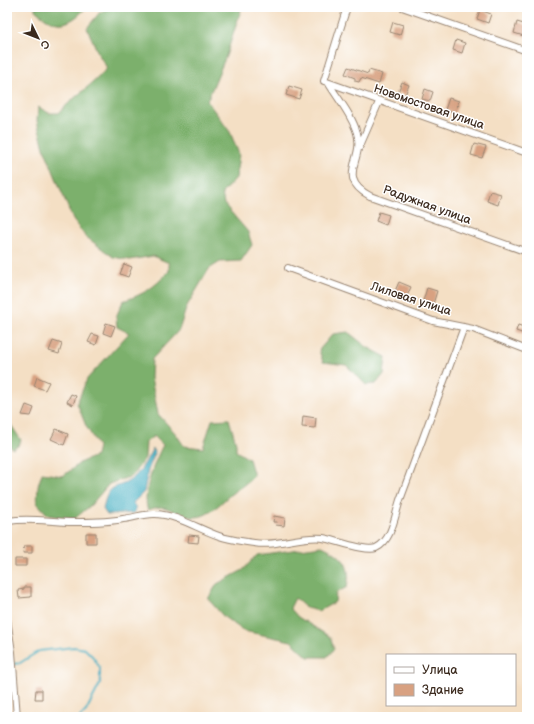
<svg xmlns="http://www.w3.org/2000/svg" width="534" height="724" viewBox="0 0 534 724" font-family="'Balsamiq Sans',sans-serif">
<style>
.forest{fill:#7cb06c;stroke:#5c6d45}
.water{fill:#43aec1;stroke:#3f6c70}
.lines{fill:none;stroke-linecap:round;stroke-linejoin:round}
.stream{stroke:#43aec1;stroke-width:2}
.building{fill:#d8a181}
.minor-casing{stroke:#988471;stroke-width:8}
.minor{stroke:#fff;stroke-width:6}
.labels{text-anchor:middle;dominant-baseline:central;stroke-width:3;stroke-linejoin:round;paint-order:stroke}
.street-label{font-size:12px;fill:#3b2a1e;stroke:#fff}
</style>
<rect width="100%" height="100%" fill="#fff"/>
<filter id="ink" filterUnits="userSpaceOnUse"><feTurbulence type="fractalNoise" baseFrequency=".025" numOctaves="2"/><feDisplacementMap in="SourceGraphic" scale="8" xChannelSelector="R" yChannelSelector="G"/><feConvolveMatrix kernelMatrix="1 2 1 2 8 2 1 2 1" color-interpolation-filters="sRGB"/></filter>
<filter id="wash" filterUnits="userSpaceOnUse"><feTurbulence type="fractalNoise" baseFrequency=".012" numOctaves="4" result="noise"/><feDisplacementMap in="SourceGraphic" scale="16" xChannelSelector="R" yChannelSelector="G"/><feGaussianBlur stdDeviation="0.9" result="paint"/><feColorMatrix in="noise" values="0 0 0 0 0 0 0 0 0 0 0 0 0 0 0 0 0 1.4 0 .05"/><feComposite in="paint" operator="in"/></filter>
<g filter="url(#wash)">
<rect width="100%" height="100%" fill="#f4dfc4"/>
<!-- forest -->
<path class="forest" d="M35 7H87C68 27 56 29 35 10Z
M112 7H242L226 56 207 101 230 132 239 154 236 178 222 193 224 204 248 232 252 245 241 261 220 262 209 269 187 306 179 330 152 359 151 378 158 414 176 434 184 446 203 448 212 420 229 419 236 443V451L249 459 254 476C247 484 238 488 230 495 216 507 206 521 186 516 169 511 167 503 148 510 141 495 155 460 163 445L154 436 146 442 145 458 132 476 109 484 90 506 74 519 48 515 37 503 38 486 42 473 63 476 81 462 96 456 98 446 86 426 77 403 87 379 129 333 117 327 116 317 123 301C144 294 154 288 169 271V263L153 256 130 260 113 257 85 236 73 220 44 148 37 121 38 107 49 113H59C74 96 93 85 107 68L99 55 87 28 100 12Z
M348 332 367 347 386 357 384 374 376 384 366 385 346 365 323 362 319 350 333 334Z
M7 419 21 440 19 445 13 449 7 444Z
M322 546C342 555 352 564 347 587L336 593 335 602 319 611 306 608 295 598 290 608 298 617 330 637 334 649 327 657H308L291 641 244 631 224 617 208 599 217 584 243 570 257 555Z"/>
<!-- water -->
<path class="water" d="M153 448 155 453 148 470 144 492 133 503 136 508 134 513 107 515 103 509C109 479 117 492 134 477 142 470 148 457 153 448Z"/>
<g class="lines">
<!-- stream -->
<path class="stream" d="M7 665 20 663 39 651 74 647 85 649 93 657 100 668V684L86 711 80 717"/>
</g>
<g id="blocks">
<!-- building -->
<path class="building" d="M480 10 491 14 488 23 477 19Z
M393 22 403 25 400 35 390 32Z
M517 22 527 25V37L514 33Z
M456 40 465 43 462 53 453 50Z
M348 67 368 74 369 70 382 74 379 84 361 78 359 82 355 81V78L345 74Z
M402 82 409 85 405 95 398 92Z
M289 86 302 90 299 99 286 95Z
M425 89 433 92 430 101 422 99Z
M449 98 459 101 455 113 445 110Z
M474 144 486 147 482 158 471 155Z
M490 191 501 194 498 205 487 201Z
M379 212 389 215 386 225 376 221Z
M124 264 132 267 128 277 120 274Z
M399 282 411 287 407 296 395 291Z
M427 288 437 291 433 304 423 301Z
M106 323 115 326 111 336 103 333Z
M518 325 527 328V335L516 331Z
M92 334 99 336 96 345 88 342Z
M53 341 62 344 59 354 49 351Z
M37 377 49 382 45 390 34 386Z
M71 394 76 396 73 405 67 402Z
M26 405 34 408 31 416 22 415Z
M303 416 316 418 315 428 302 427Z
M56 429 68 434 64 445 51 439Z
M274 516 285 518 284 526 276 525 277 522H273Z
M86 533H96V543H86Z
M189 535 199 536 198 543 188 542Z
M24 546H32V553H23Z
M15 559H26V566H15Z
M24 587H31V597L19 598 18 590 24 589Z
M36 690H42V699H35Z"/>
</g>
</g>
<g filter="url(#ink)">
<use href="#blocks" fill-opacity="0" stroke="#988471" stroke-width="1"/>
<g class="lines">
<!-- minor casing -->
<g class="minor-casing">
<path id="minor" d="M347 7 324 81 527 153
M402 7 527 51
M329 84C338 99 352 115 357 133 365 160 335 177 370 196L527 252
M359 148 379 102
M288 268 433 321 473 329 527 350
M7 526 9 521C32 517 55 523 78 522 93 522 109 522 123 519 134 518 145 513 156 514 178 515 198 529 219 536 230 540 242 541 254 543 278 547 300 535 323 538 335 540 367 552 376 548 392 541 395 515 400 500L464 327
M7 619 12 652 17 717"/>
</g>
<!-- minor -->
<use href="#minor" class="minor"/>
</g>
</g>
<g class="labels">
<!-- street labels -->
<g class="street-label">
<text transform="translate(429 107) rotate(19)">Новомостовая улица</text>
<text transform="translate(427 205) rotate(20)">Радужная улица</text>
<text transform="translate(411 299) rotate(18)">Лиловая улица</text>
</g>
</g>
<!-- margin -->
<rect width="534" height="724" fill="none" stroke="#fff" stroke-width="24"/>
<!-- legend -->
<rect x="386" y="654" width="130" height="52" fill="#ffffff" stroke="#b1aaa5"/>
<rect x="394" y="667" width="20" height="6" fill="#ffffff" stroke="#b1aaa5"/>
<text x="422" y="674" font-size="12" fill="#3b2a1e">Улица</text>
<rect x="394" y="684" width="20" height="12" fill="#d8a181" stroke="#b1aaa5"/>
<text x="422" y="694" font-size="12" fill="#3b2a1e">Здание</text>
<!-- north arrow -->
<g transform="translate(38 38) rotate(133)" stroke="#ffffff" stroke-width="3" paint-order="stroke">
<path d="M0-3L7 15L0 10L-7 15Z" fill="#3b2a1e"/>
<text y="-6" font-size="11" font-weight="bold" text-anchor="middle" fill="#3b2a1e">С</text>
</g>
</svg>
